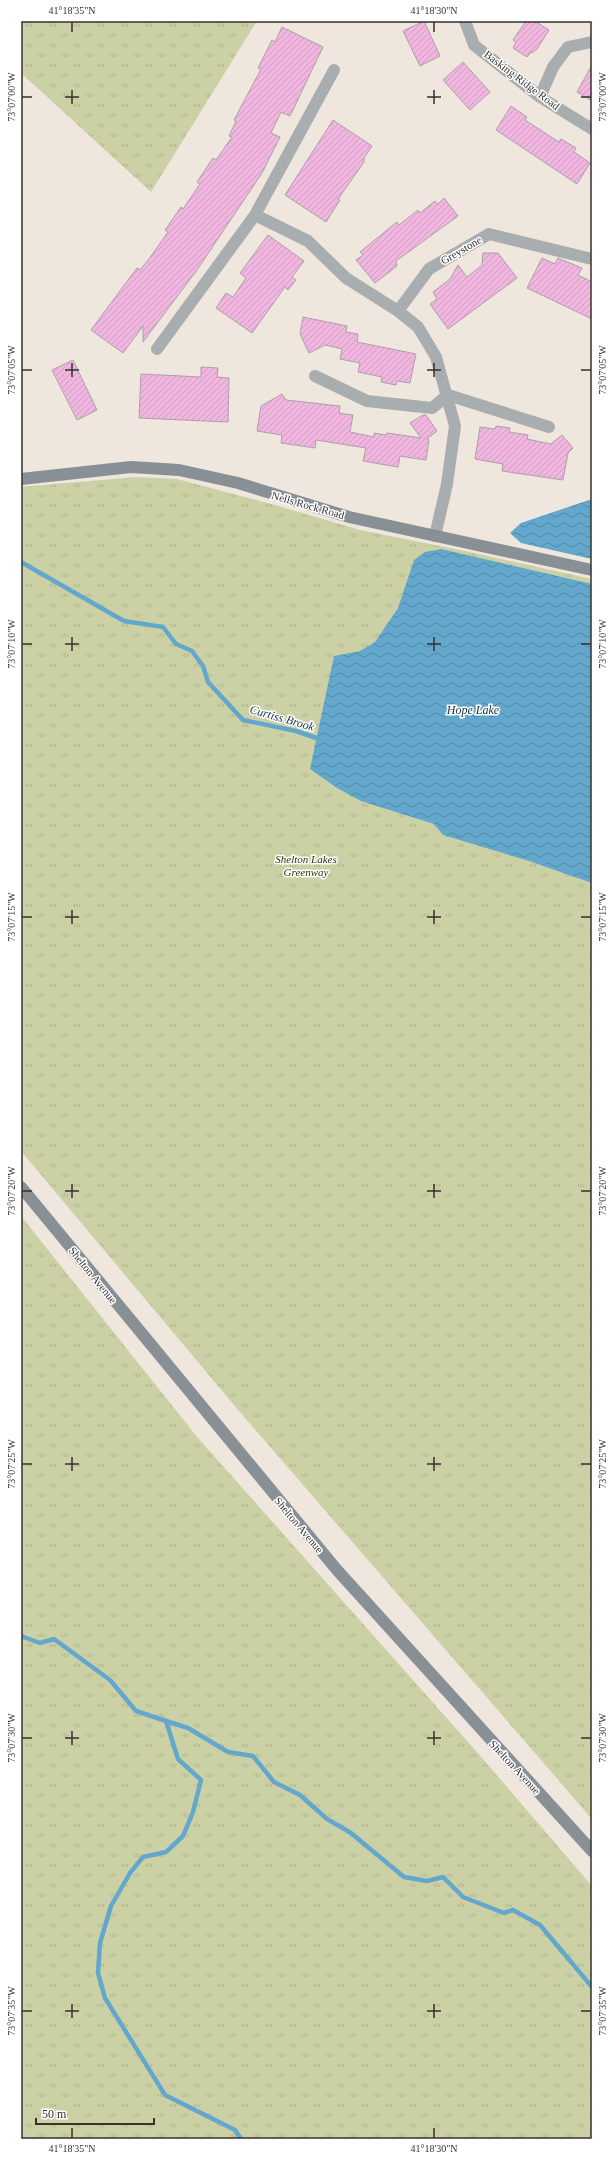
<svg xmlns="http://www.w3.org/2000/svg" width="613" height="2160" viewBox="0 0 613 2160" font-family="Georgia,serif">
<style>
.park{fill:url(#park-tufts)}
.water{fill:url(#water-waves)}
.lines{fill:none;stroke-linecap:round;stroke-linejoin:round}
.stream{stroke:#64a7cd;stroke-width:4.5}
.building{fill:url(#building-hatch);stroke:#aba0a7}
.minor{stroke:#a8adb0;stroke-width:12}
.secondary{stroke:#899095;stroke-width:12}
.ticks{fill:none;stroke:#35312d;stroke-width:1.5}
.labels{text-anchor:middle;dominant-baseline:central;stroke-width:3;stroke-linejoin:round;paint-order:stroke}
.street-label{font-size:11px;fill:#35312d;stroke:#fff}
.park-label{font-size:11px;font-style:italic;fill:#303300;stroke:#fff}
.water-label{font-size:12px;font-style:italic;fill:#143343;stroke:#fff}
.neatline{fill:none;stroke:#35312d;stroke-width:1.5}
.ticks-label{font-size:10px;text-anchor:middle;fill:#35312d}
</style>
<defs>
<pattern id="park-tufts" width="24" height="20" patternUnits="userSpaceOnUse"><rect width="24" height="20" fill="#ccd1a5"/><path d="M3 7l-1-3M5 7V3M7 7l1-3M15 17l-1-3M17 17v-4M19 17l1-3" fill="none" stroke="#b0b48e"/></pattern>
<pattern id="water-waves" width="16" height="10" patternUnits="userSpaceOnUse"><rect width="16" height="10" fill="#64a7cd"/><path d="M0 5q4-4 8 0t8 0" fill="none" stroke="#5389a7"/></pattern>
<pattern id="building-hatch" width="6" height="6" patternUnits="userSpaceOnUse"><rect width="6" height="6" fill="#f1b6e0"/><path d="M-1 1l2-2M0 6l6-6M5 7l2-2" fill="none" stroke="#cf9dc0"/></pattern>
</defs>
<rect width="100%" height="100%" fill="#efe6dd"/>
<!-- park -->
<path class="park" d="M21 21H257L151 192 21 73Z
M135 477 177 479 275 505 360 530 465 551 592 579V1819L239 1411 21 1151V487Z
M21 1216 198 1438 476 1751 592 1886V2139H21Z"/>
<!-- water -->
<path class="water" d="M592 499V559L521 543 510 533 521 523Z
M441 549 592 584V883L529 861 443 835 434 824 361 801 337 788 310 769 334 656 360 651 375 642 398 608 414 560 425 552Z"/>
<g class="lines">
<!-- stream -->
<path class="stream" d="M21 562 124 621 163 627 176 644 192 651 203 666 208 682 243 720 296 731 322 740
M21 1636 40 1643 54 1639 110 1680 136 1711 166 1721 178 1759 201 1780 193 1812 183 1836 166 1852 143 1857 130 1873 111 1906 100 1943 98 1973 105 1998 165 2095 235 2130 241 2139
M166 1721 188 1728 228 1752 253 1756 274 1782 300 1795 327 1819 351 1833 404 1877 427 1881 443 1877 463 1897 504 1913 513 1910 540 1925 592 1987"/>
</g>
<!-- building -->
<path class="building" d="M424 21 440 56 420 66 403 31Z
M526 21H535L549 30 537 49 532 53 531 52 527 57 513 48 516 42 513 40Z
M282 27 323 47 290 116 281 112 271 133 280 137 262 173 197 270 143 342V326L123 353 91 330 137 268 140 270 149 259 168 232 165 230 181 207 183 209 200 184 197 182 213 158 216 160 232 137 229 136 236 121 234 120 261 69 258 68 272 40 275 42Z
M463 62 490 92 470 110 443 80Z
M592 65V101L577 92Z
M511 106 527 117 525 120 559 142 561 139 576 148 574 152 590 163 577 184 496 130Z
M333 120 372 146 364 158V162L338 199 340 200 326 222 285 195Z
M444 198 458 216 396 261 397 266 375 283 356 260 363 255 360 252 397 222 399 225 418 210 420 213 435 201 438 204Z
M268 235 304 261 292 277 296 280 288 290 285 287 252 333 216 308 226 293 233 297 246 278 240 273Z
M483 253H498L517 278 448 329 430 304 437 299 433 292 450 279 458 265 467 277 482 265Z
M542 258 555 264 558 258 582 268 578 275 592 282V319L527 288Z
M303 317 347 326 346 332 358 334 357 342 416 354 410 383 397 381 396 385 381 382 382 377 358 372 360 363 340 359 342 349 325 345 309 353 300 334Z
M73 360 97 410 77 420 52 370Z
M201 367 218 368 217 377 229 378 228 422 139 418 141 374 201 377Z
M282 394 286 400 340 406 339 413 353 415 350 432 374 437V433L385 435 387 433 421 438 410 423 423 415H426L437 431 427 439 429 440 426 460 400 456 398 467 363 461 366 448 316 440 315 448 281 443 282 435 257 431 261 406Z
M496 426 510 428 509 432 528 435 527 439 551 444 562 435 573 448 568 453 563 480 502 471 503 464 475 459 480 427 495 429Z"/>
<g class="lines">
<!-- minor -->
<path class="minor" d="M465 21 474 45 540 97 592 129
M540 97 553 67 568 47 592 42
M255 215 308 241 346 278 398 311 418 327 436 357 455 426 447 484 435 536
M398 311 429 269 489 234 592 259
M157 349 255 215 334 70
M315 376 367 401 432 408 448 395 549 427"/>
<!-- secondary -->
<path class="secondary" d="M21 479 131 467 179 470 238 483 349 517 592 570
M21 1187 337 1570 592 1851"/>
</g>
<!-- ticks -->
<path class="ticks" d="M72 22V32M434 22V32M72 90V104M434 90V104M22 97H32M65 97H79M427 97H441M581 97H591M72 363V377M434 363V377M22 370H32M65 370H79M427 370H441M581 370H591M72 637V651M434 637V651M22 644H32M65 644H79M427 644H441M581 644H591M72 910V924M434 910V924M22 917H32M65 917H79M427 917H441M581 917H591M72 1184V1198M434 1184V1198M22 1191H32M65 1191H79M427 1191H441M581 1191H591M72 1457V1471M434 1457V1471M22 1464H32M65 1464H79M427 1464H441M581 1464H591M72 1731V1745M434 1731V1745M22 1738H32M65 1738H79M427 1738H441M581 1738H591M72 2004V2018M434 2004V2018M22 2011H32M65 2011H79M427 2011H441M581 2011H591M72 2128V2138M434 2128V2138"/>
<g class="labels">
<!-- street labels -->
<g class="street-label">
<text transform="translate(522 80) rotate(37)">Basking Ridge Road</text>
<text transform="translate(461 250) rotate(-30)">Greystone</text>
<text transform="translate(308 505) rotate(16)">Nells Rock Road</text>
<text transform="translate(93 1275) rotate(51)">Shelton Avenue</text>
<text transform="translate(299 1525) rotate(50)">Shelton Avenue</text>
<text transform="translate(515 1767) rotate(47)">Shelton Avenue</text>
</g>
<!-- park labels -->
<g class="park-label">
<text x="306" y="859">Shelton Lakes<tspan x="306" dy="13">Greenway</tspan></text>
</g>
<!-- water labels -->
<g class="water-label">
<text x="473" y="710">Hope Lake</text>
<text transform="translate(282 718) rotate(16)">Curtiss Brook</text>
</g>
</g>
<!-- border -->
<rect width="613" height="2160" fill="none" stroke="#ffffff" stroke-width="44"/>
<!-- scale -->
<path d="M36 2118v6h118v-6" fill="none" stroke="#35312d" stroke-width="2"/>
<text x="42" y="2118" font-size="12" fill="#35312d" stroke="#ffffff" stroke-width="3" paint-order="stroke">50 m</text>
<rect x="22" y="22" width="569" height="2116" class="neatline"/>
<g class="ticks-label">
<text x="72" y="14">41°18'35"N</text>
<text x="434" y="14">41°18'30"N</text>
<text transform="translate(602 97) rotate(-90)" y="4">73°07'00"W</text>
<text transform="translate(11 97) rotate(-90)" y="4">73°07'00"W</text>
<text transform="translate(602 370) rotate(-90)" y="4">73°07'05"W</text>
<text transform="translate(11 370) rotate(-90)" y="4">73°07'05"W</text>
<text transform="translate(11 644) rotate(-90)" y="4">73°07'10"W</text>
<text transform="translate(602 644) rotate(-90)" y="4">73°07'10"W</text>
<text transform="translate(11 917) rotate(-90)" y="4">73°07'15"W</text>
<text transform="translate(602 917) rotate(-90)" y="4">73°07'15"W</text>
<text transform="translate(602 1191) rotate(-90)" y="4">73°07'20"W</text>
<text transform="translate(11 1191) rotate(-90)" y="4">73°07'20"W</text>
<text transform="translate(11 1464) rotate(-90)" y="4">73°07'25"W</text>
<text transform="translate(602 1464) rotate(-90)" y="4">73°07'25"W</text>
<text transform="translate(11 1738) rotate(-90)" y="4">73°07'30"W</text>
<text transform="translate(602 1738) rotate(-90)" y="4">73°07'30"W</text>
<text transform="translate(11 2011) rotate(-90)" y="4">73°07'35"W</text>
<text transform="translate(602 2011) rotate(-90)" y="4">73°07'35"W</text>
<text x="72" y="2152">41°18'35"N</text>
<text x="434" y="2152">41°18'30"N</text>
</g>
</svg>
